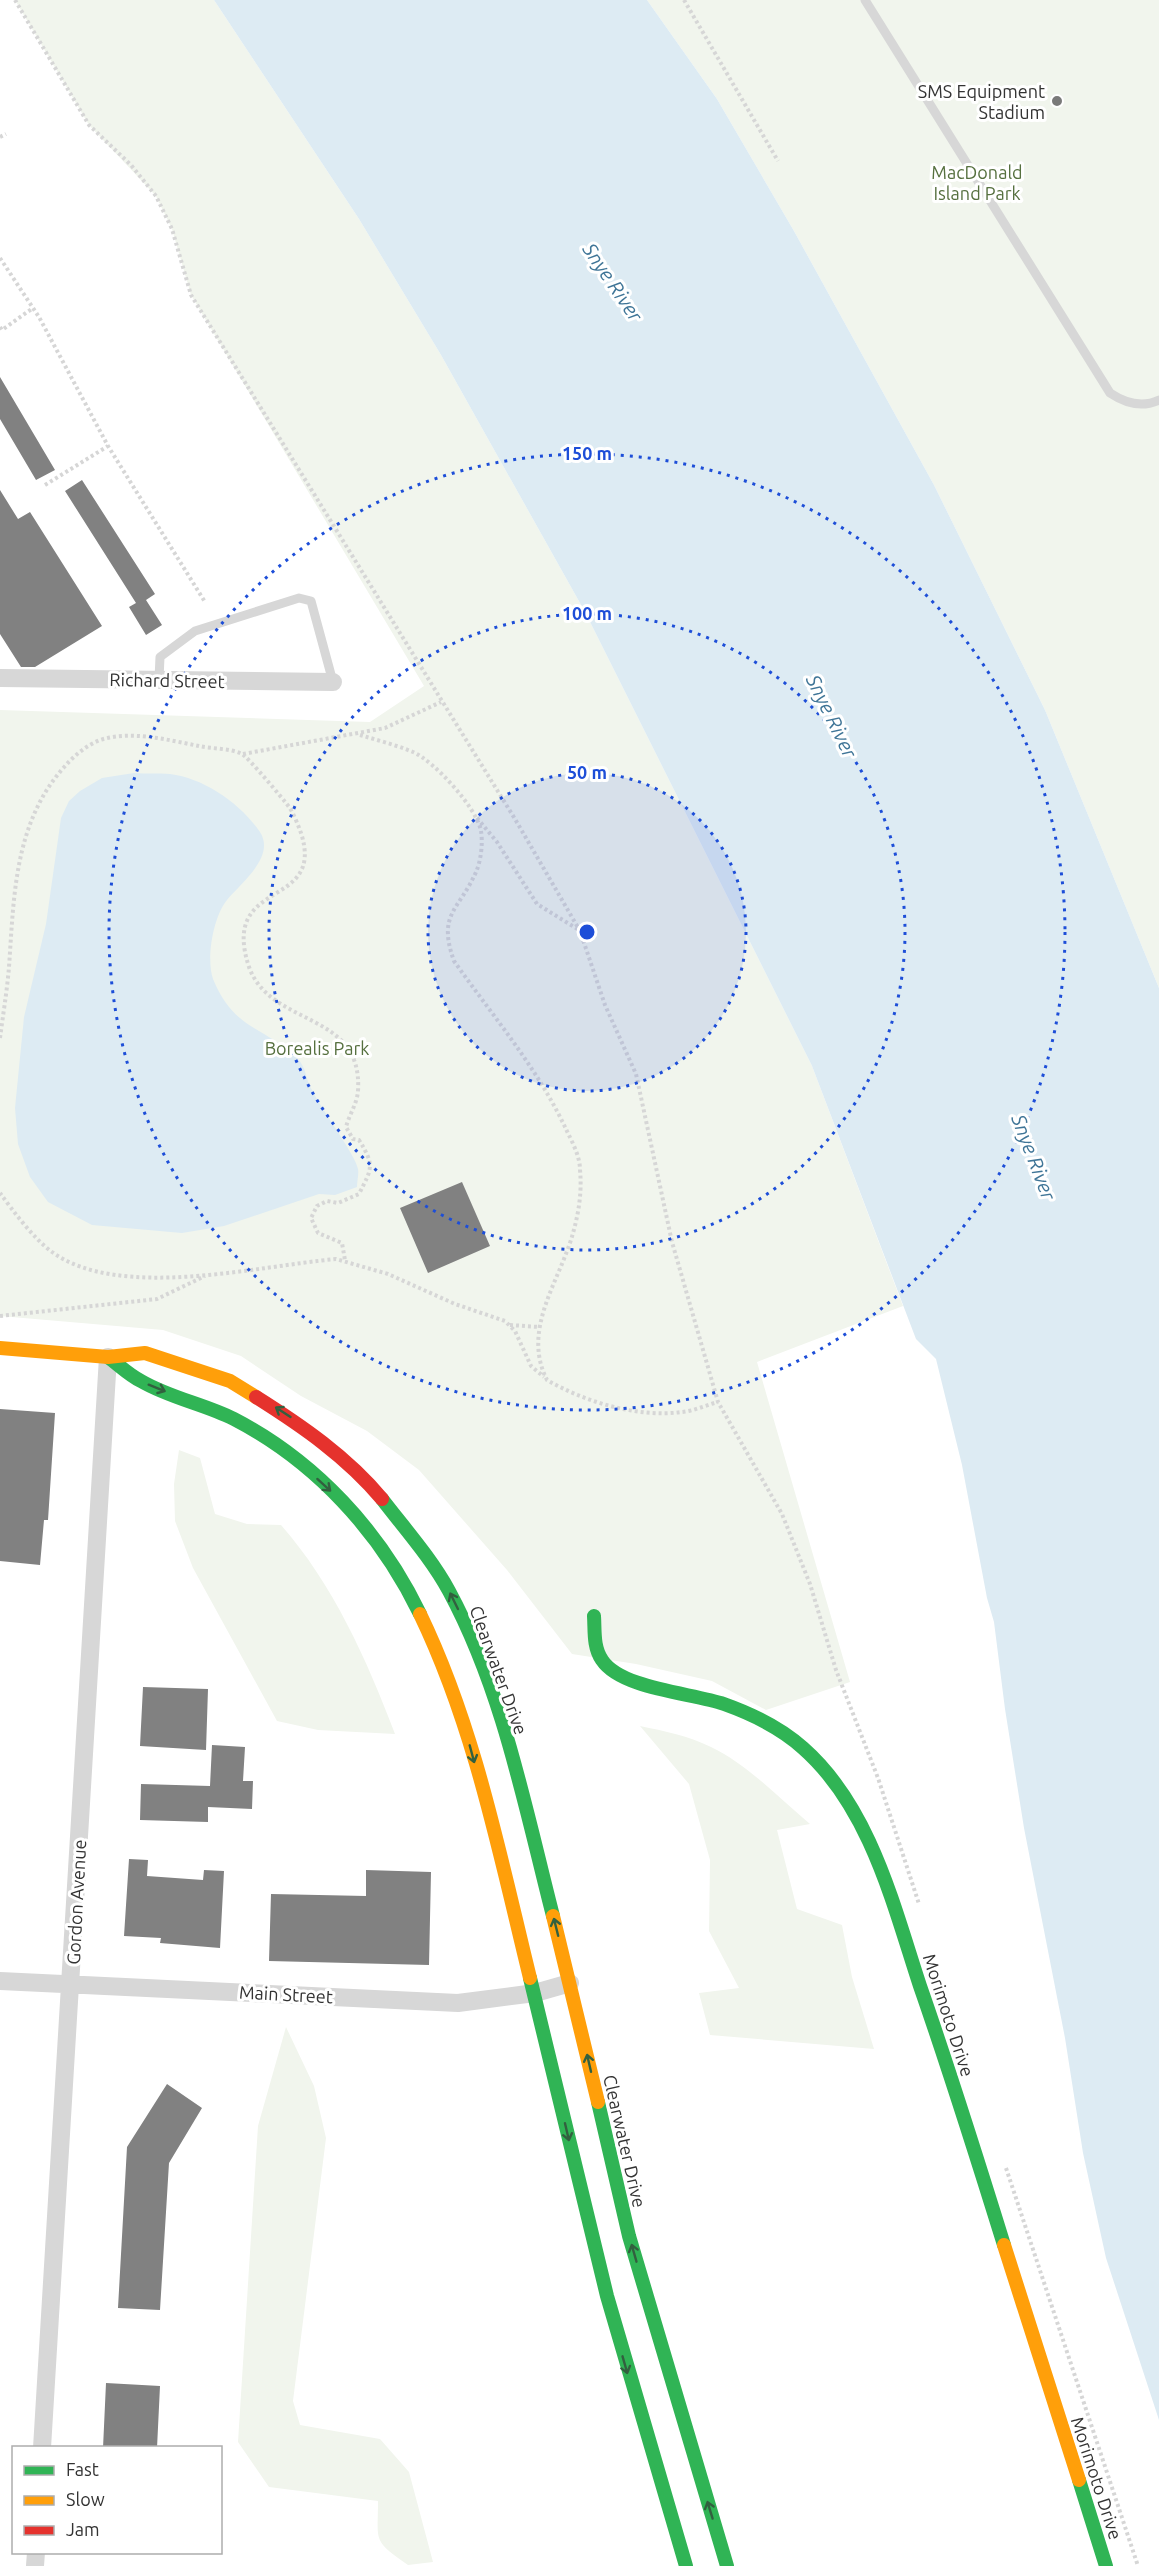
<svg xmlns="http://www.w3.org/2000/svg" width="1159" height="2566" viewBox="0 0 1159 2566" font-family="Ubuntu,sans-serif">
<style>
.green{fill:#f1f5ed}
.water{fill:#ddebf3}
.building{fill:#818181}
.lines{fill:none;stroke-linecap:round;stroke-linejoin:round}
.path{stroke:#d6d6d6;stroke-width:4;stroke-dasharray:3 3;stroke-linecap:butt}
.lane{stroke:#d7d7d7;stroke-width:9}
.street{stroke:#d7d7d7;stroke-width:18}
.fast{stroke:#30b455;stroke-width:14}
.slow{stroke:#ff9f0a;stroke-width:14}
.jam{stroke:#e5322d;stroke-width:14}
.oneway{stroke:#32603f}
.ring{fill:none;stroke:#1d4ed8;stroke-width:3;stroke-dasharray:3 6}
.poi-dot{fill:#7a7a7a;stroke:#fff;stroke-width:2}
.labels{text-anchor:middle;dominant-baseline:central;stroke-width:6;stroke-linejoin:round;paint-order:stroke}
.poi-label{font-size:18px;fill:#333;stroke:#fff;text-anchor:end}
.park-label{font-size:18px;fill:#56703f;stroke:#fff}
.street-label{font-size:18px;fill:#333;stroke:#fff}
.water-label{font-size:20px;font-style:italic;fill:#3f7597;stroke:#fff}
.centre{fill:#1d4ed8;stroke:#fff;stroke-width:3}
.ring-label{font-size:18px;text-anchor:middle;font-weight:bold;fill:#1d4ed8;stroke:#fff;stroke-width:6;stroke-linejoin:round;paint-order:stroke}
</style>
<rect width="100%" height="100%" fill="#fff"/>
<!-- green -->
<path class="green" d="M15 0H214L359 219 441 355 585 612 812 1066 903 1306 757 1362 850 1682 766 1710 712 1681 636 1664 572 1654 507 1570 419 1470 367 1431 301 1396 241 1356 163 1330 0 1316V710L370 722 424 686 191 295 172 229 156 196 89 125Z
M647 0H1159V988L1045 710 934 485 794 231 717 99Z
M179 1450 200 1458 215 1514 247 1524 281 1525C333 1584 367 1660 395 1734L318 1730 277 1721 193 1568 175 1521 174 1484Z
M640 1726C664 1731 689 1736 711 1747 747 1764 779 1798 810 1824L777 1830 797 1909 842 1925 852 1977 874 2049 710 2035 699 1993 739 1988 709 1931 710 1860 689 1784Z
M286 2027 314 2086 326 2138 293 2401 300 2425 380 2439 409 2472 433 2562 408 2565C372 2540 378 2542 378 2501L269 2487 238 2442 258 2126Z"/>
<!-- water -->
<path class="water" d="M214 0H647L717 99 794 231 934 485 1045 710 1159 988V2420L1106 2258 1083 2153 1065 2038 1024 1828 1005 1709 994 1622 987 1598 962 1465 936 1359 916 1339 812 1066 585 612 441 355 359 219Z
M134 773C146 774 158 773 170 774 204 778 241 804 260 832 276 857 240 884 227 900 213 917 206 959 213 979 234 1030 263 1026 297 1058 307 1068 305 1079 312 1090 320 1107 356 1156 358 1169 359 1174 357 1181 357 1187L335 1195 319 1194 224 1226 182 1233 92 1225 48 1202 30 1177 18 1144 15 1108 24 1017 46 924 61 818 69 801 80 791 102 778Z"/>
<!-- building -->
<path class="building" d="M0 377 55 470 36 480 0 419Z
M82 480 155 594 146 600 162 625 146 635 129 607 136 603 65 491Z
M0 490 18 519 30 512 102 626 35 667H21L0 634Z
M462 1182 490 1246 428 1273 400 1208Z
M0 1409 55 1413 48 1520H44L40 1565 0 1561Z
M143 1687 208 1689 206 1750 140 1746Z
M212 1745 245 1747 243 1781H253L252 1809 208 1807V1822L140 1820 141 1784 210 1786Z
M129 1859 148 1860 147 1876 203 1880 204 1870 224 1871 220 1948 160 1943 161 1938 124 1936Z
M366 1870 431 1872 429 1965 269 1961 271 1894 366 1896Z
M167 2084 202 2108 169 2163 160 2310 118 2308 127 2147Z
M106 2383 160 2386 157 2448H103Z"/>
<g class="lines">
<!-- path -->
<path class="path" d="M15 0 89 125 131 165 156 196 172 229 191 295 515 819 580 931 605 1005 636 1074 672 1242 718 1402 782 1514 810 1584 836 1670 878 1778 919 1904
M684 0 778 161
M0 137 6 134
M0 258 39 317 108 446 205 602
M0 327 2 330 33 308
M45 485 108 446
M360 735C377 740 396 745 413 752 434 761 477 808 481 831 483 843 481 861 476 872 459 911 437 913 454 961 492 1015 536 1066 565 1127 571 1140 580 1155 580 1170 582 1191 579 1212 573 1233 560 1281 521 1329 547 1380 585 1402 638 1418 682 1412 694 1411 706 1405 718 1402
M243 754 385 728 441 702
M477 818 497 842 537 904 579 930
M0 1038C3 1015 7 991 9 967 14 896 14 821 66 765 75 755 87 745 100 740 131 730 168 740 199 746 212 749 230 748 242 754 247 756 284 800 289 807 294 814 298 825 301 833 326 911 219 876 249 967 271 1028 363 1010 358 1091 357 1104 349 1115 346 1127L353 1139 359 1140C375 1166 372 1168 359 1194L338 1203 327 1201 317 1206 311 1218 318 1233 342 1243 345 1260
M0 1193C13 1211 34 1239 52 1252 120 1301 257 1266 336 1259L388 1274 455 1304 505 1321 515 1331 531 1366 544 1377
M0 1316 157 1299 205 1276
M510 1325 539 1327
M1006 2168 1138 2566"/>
<!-- lane -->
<path class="lane" d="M865 0 1110 393C1125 403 1142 408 1159 400
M159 679 160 657 195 631 299 598 311 601 333 682"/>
<!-- street -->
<path class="street" d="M0 678 333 682
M0 1981 458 2003 535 1993 570 1983
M42 2448 108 1357
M35 2566 36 2552"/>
<!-- fast -->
<path class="fast" d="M108 1357C119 1365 129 1375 141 1381 170 1398 204 1404 234 1419 315 1461 380 1531 420 1614
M382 1499C405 1529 431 1558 449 1591 503 1691 525 1807 553 1916
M594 1616C595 1631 593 1647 602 1660 621 1689 692 1693 724 1704 752 1714 781 1728 803 1748 870 1807 893 1904 920 1986 950 2072 977 2158 1004 2245
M530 1978 607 2296 686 2566
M598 2102 629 2236 727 2566
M1079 2480 1106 2566"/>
<!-- slow -->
<path class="slow" d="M0 1348 108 1357 145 1353 230 1381 256 1397
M420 1614C475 1728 500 1856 530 1978
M553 1916 598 2102
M1004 2245 1079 2480"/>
<!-- jam -->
<path class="jam" d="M256 1397C302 1426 347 1457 382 1499"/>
</g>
<!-- one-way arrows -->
<defs><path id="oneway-shaft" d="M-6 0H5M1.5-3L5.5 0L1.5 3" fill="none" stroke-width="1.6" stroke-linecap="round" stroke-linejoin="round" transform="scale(1.5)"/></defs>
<g class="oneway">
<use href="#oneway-shaft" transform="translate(157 1388) rotate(22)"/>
<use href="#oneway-shaft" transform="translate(283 1412) rotate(-147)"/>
<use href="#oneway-shaft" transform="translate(324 1485) rotate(42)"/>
<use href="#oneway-shaft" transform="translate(454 1601) rotate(-116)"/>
<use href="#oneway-shaft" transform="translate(472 1754) rotate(75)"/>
<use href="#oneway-shaft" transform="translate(556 1927) rotate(-104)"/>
<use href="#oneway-shaft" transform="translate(589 2063) rotate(-103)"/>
<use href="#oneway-shaft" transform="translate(567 2132) rotate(77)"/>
<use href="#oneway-shaft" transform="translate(634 2253) rotate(-106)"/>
<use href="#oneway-shaft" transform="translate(625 2365) rotate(74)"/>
<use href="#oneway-shaft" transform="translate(710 2510) rotate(-107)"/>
</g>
<!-- distance rings -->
<circle cx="587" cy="932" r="159" fill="#1d4ed8" fill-opacity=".12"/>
<g class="ring">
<circle cx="587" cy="932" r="159"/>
<circle cx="587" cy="932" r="318"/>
<circle cx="587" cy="932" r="478"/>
</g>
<!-- markers -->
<circle class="poi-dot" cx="1057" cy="101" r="6"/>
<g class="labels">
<!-- poi labels -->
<g class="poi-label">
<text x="1045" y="91">SMS Equipment<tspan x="1045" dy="21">Stadium</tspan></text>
</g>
<!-- park labels -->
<g class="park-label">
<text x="977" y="172">MacDonald<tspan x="977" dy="21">Island Park</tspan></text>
<text x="317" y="1048">Borealis Park</text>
</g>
<!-- street labels -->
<g class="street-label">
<text transform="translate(167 680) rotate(1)">Richard Street</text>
<text transform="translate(499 1670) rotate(70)">Clearwater Drive</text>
<text transform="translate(76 1902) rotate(-87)">Gordon Avenue</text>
<text transform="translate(286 1994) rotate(3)">Main Street</text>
<text transform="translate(949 2015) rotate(72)">Morimoto Drive</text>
<text transform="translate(625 2141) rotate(77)">Clearwater Drive</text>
<text transform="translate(1097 2478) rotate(72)">Morimoto Drive</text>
</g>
<!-- water labels -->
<g class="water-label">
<text transform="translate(613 282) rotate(56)">Snye River</text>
<text transform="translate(832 716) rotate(64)">Snye River</text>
<text transform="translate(1034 1157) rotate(69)">Snye River</text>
</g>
</g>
<circle cx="587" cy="932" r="9" class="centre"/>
<g class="ring-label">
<text x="587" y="460">150 m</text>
<text x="587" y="620">100 m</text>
<text x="587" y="779">50 m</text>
</g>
<!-- legend -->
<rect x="12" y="2446" width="210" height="108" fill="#ffffff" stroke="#adadad" stroke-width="1.5"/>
<rect x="24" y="2466" width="30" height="9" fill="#30b455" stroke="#adadad" stroke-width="1.5"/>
<text x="66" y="2476" font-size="18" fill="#333333">Fast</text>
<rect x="24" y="2496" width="30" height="9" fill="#ff9f0a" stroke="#adadad" stroke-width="1.5"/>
<text x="66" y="2506" font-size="18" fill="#333333">Slow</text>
<rect x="24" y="2526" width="30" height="9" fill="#e5322d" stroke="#adadad" stroke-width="1.5"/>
<text x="66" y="2536" font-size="18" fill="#333333">Jam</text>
</svg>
